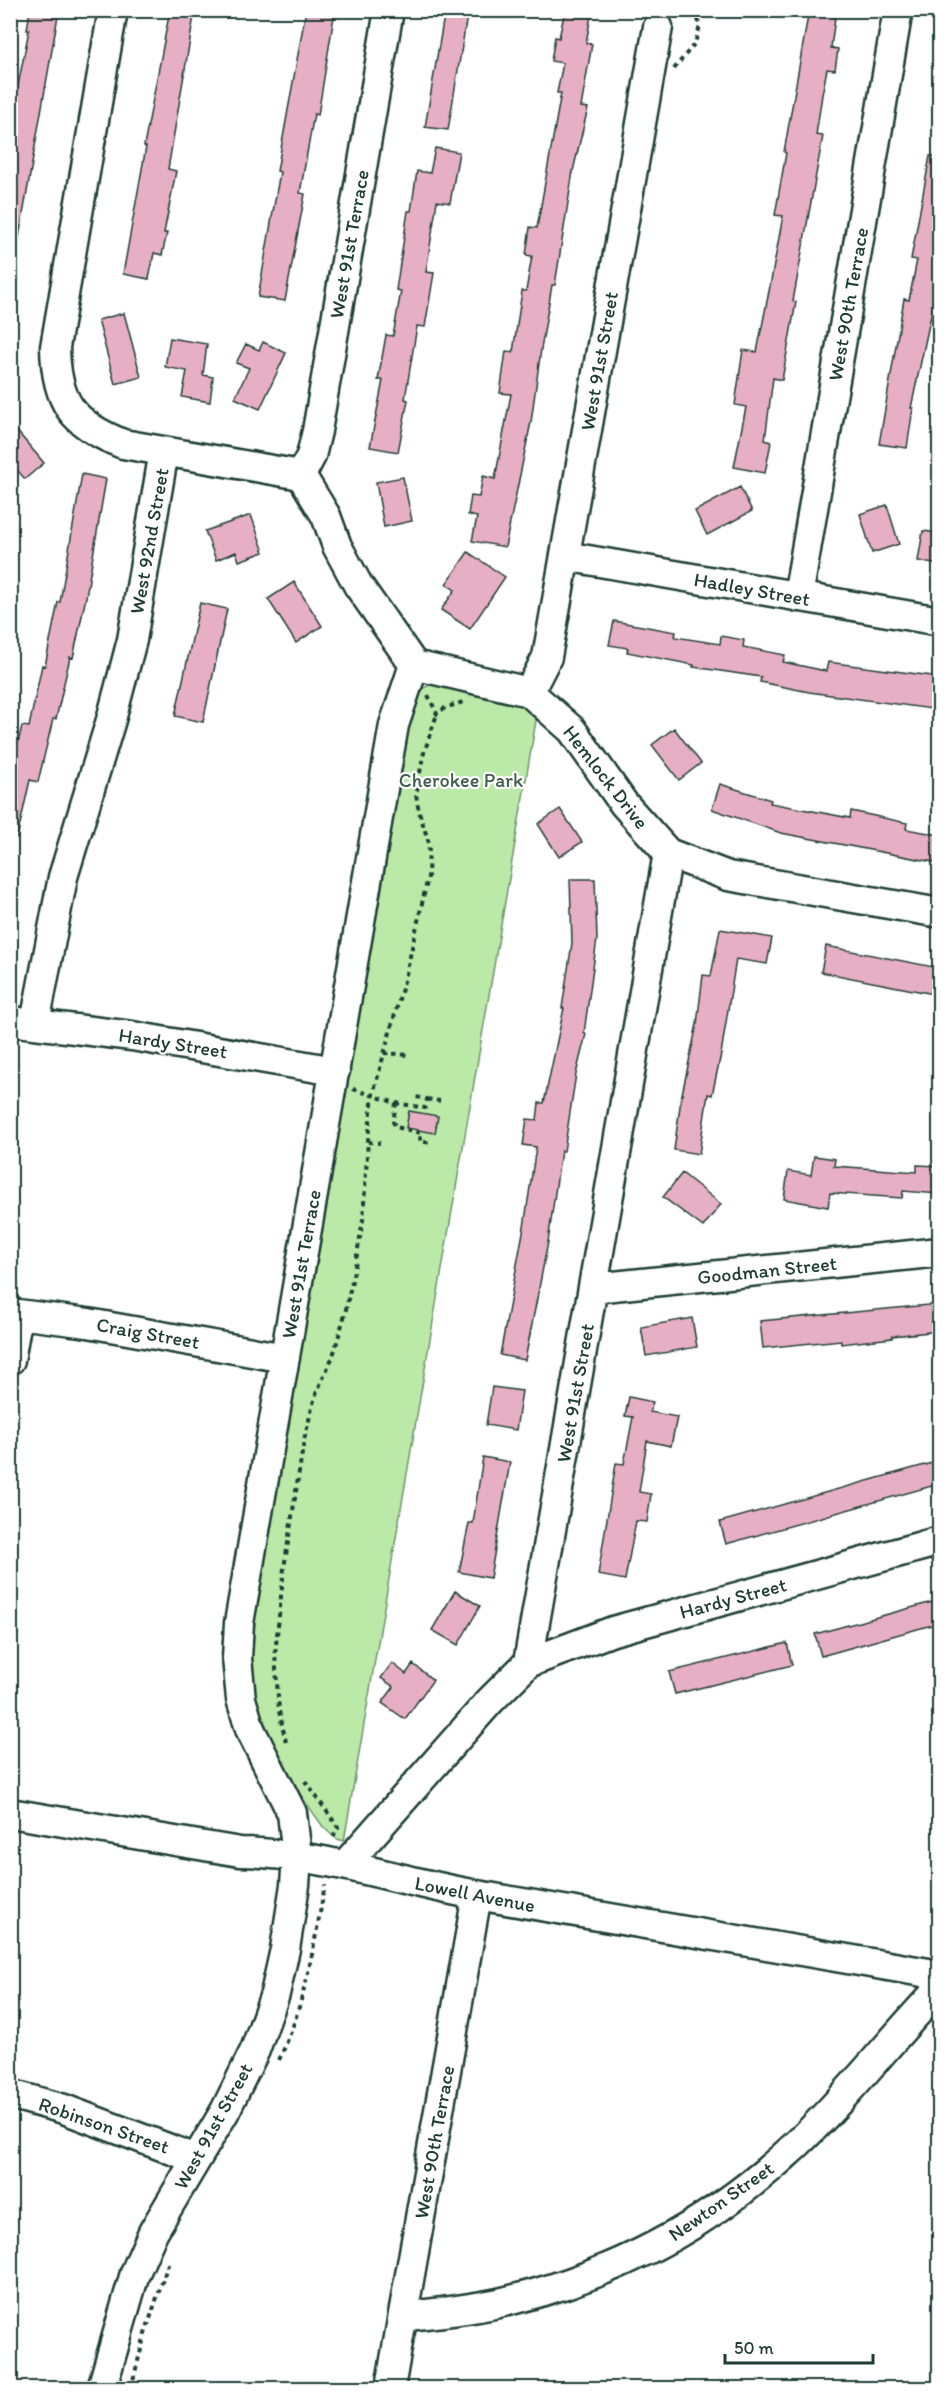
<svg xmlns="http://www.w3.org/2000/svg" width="950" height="2399" viewBox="0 0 950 2399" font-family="Itim,sans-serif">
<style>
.green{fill:#bbe9a7;stroke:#6d936e;stroke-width:1.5}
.building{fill:#e7afc4;stroke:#1f3d34;stroke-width:1.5}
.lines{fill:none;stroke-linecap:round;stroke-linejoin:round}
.minor-casing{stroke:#1f3d34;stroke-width:33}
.path{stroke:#1f3d34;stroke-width:4;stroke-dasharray:4.5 4.5;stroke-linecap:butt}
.minor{stroke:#fff;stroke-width:28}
.labels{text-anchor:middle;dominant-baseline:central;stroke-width:4.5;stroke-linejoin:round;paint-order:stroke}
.street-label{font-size:20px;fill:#1f3d34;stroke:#fff}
.park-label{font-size:20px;fill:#3e5f4b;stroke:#fff}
</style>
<rect width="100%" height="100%" fill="#fff"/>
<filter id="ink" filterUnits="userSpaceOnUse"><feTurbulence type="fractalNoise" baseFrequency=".0167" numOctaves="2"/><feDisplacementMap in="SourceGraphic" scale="12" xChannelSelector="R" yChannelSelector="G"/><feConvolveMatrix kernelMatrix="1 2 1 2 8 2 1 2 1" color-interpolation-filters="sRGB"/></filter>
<g filter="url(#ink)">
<!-- green -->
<path class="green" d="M430 685H446L512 700 537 715 344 1841 337 1839 324 1828 280 1766 260 1717 249 1663 252 1624 402 745 421 689Z"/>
<!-- building -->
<path class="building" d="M30 10H59L18 243H10V126L29 30H27Z
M170 10H195L168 169 176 171 164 233H167L162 255 154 253 149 279 123 274 146 147 144 146Z
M306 10H335L318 115 314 114 300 193 305 194 285 301 258 297 280 172 277 171Z
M445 10H468L448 130 425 127Z
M565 10H592L586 43 592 44 581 107 588 108 573 171 555 285H552L541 349 531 422 505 547 472 541 477 517 468 515 471 496 479 497 483 476 495 479 511 394 500 393 506 351 513 352 522 291H526L532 256 526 255 530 227 537 228 561 93H557L563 63 551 61 555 37 559 38Z
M809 10H836L831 48 838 49 835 70 827 69 822 95 816 135 823 136 793 301 796 302 782 380 773 378 765 440 771 442 765 473 734 467 746 407 735 405 743 350 757 352 771 281 783 216 775 215 786 153 784 152Z
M435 148 459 152 450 203 437 201 426 272 434 273 425 327 417 326 405 399 408 400 398 452 370 447 383 380H378L386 335 393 336 401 291 396 290 408 211H411L417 171 430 173Z
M930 156H939V247L934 277 939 278 911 408H913L907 448 879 444 904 299 909 300 917 260 911 259Z
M124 313 141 377 115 384 98 320Z
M170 338 207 344 203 375 213 377 210 402 182 397 187 371 165 367Z
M263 342 286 353 260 409 235 398 249 368 236 363 246 344 259 350Z
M10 423 44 463 25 479 10 462Z
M82 474 106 479 86 597 73 658 70 657 56 719H53L38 782 30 780 17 838 10 837V776L22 726 29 727 42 665 45 666 58 602H60Z
M403 477 412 521 384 527 376 482Z
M740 487 752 511 707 535 695 511Z
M887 505 899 544 872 553 860 514Z
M251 515 264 552 239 561 236 552 216 560 205 531Z
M923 531 939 533V565L918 561Z
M468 552 505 577 470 629 441 610 455 590 446 584Z
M294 582 322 626 296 643 268 599Z
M200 603 227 609 203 722 175 716Z
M614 621 676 632 675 637 720 644 721 636 744 640 743 647 785 655 783 662 826 671 828 662 939 677V710L809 692 760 682 761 677 693 667 694 665 627 652 628 648 609 645Z
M674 728 701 763 679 780 652 745Z
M720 784 771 800 770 803 850 818 851 811 907 823 906 829 939 835V863L781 833 712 809Z
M560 809 582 842 559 857 538 824Z
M570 879H595L597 939 584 1033 586 1034 576 1074 564 1151H561L548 1242 525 1360 500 1355 524 1227 536 1147 523 1145 527 1119 537 1120 539 1103H544L564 1008H562L572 943Z
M720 929 772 938 767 964 736 959 721 1054 712 1095 708 1094 699 1154 674 1150 681 1099 697 1024 703 975 711 976Z
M826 946 939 968V995L821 972Z
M409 1111 438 1116 435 1133 406 1128Z
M814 1156 835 1159 834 1166 917 1172V1165L939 1166V1194L903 1191 902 1198 830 1193 828 1207 784 1199 788 1171 811 1175Z
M682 1173 721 1204 703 1227 663 1197Z
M939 1304V1331L892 1336V1338L841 1344V1340L763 1348 760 1321Z
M692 1318 697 1347 646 1356 641 1327Z
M492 1387 522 1391 516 1430 486 1425Z
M629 1397 653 1402 650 1412 677 1417 671 1446 647 1441 639 1492 651 1494 647 1522 636 1521 625 1580 598 1575 616 1463 624 1464 633 1417 625 1416Z
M483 1457 510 1462 490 1578 459 1572 469 1523H473Z
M939 1461V1484L726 1544 720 1522Z
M455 1591 480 1606 458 1645 432 1630Z
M936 1601 939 1623 821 1656 815 1634Z
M787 1643 792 1665 675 1694 669 1672Z
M392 1663 406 1674 413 1664 433 1680 405 1719 382 1703 394 1687 381 1678Z"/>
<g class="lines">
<!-- minor casing -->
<g class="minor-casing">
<path id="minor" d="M113 10 55 347C56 402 72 424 123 444L301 475 326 516 337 546 358 585 414 665 529 692 572 730 624 804 668 853 728 876 940 913
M301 475 311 456 317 431 389 10
M565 556 940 621
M798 597 898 10
M529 692 547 657 658 27
M10 1021 132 1036 335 1071
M35 1023 63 877 111 720 132 640 164 451
M594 1288 940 1252
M10 1313 88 1323 285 1358
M10 1360 18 1314
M528 1663 613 1631 940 1541
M10 1813 240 1852C321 1853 398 1881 477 1895L940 1975
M345 1865 490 1701 528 1663 668 853
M10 2094 64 2109 196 2159
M403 2317C440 2312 479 2309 515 2299 621 2272 716 2220 795 2146 847 2097 891 2039 940 1988
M102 2388 135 2273 153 2232 225 2111 255 2050 275 1994 285 1949 295 1885 297 1856 292 1813 250 1729 241 1699 237 1658 239 1623 394 725 414 665
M390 2388 477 1895"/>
</g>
<!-- path -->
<path class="path" d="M674 69 695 43 700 26 695 10
M428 695 437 714 445 708 463 702
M384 1053 409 1055
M353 1089 396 1103 425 1108 427 1099 416 1097
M427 1099 440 1101
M396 1103 393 1122 396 1127 421 1133 420 1141 432 1143
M368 1142 380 1143
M286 1742 279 1711 275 1654 284 1568 304 1440 315 1396 333 1356 345 1314 355 1266 363 1220 368 1140 373 1094 406 974 428 877 429 843 419 812 416 795 423 756 437 714
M305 1781 338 1827 332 1839
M279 2060C305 2005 314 1945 325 1885
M131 2388 145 2334 169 2261"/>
<!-- minor -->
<use href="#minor" class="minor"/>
</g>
</g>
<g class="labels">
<!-- street labels -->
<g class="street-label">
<text transform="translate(349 244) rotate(-80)">West 91st Terrace</text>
<text transform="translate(848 304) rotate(-80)">West 90th Terrace</text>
<text transform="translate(599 361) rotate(-80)">West 91st Street</text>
<text transform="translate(149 541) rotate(-80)">West 92nd Street</text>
<text transform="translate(752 589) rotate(10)">Hadley Street</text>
<text transform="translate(606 777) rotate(52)">Hemlock Drive</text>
<text transform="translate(173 1043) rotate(9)">Hardy Street</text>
<text transform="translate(301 1264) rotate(-80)">West 91st Terrace</text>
<text transform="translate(767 1270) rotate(-6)">Goodman Street</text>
<text transform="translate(148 1333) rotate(10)">Craig Street</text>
<text transform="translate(575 1393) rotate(-80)">West 91st Street</text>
<text transform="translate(733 1598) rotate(-15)">Hardy Street</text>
<text transform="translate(475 1894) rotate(11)">Lowell Avenue</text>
<text transform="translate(104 2125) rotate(19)">Robinson Street</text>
<text transform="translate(213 2126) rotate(-61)">West 91st Street</text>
<text transform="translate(434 2142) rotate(-80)">West 90th Terrace</text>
<text transform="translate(721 2201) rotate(-35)">Newton Street</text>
</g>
<!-- park labels -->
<g class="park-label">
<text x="461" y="780">Cherokee Park</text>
</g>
</g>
<!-- margin -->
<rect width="950" height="2399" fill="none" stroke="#fff" stroke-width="36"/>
<rect x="18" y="18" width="914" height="2363" fill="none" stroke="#1f3d34" stroke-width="2" filter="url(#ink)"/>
<!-- scale -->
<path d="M725 2354v9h148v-9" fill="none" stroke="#1f3d34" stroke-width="3"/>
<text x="734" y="2354" font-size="18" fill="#1f3d34" stroke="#ffffff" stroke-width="4.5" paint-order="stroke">50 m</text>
</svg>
